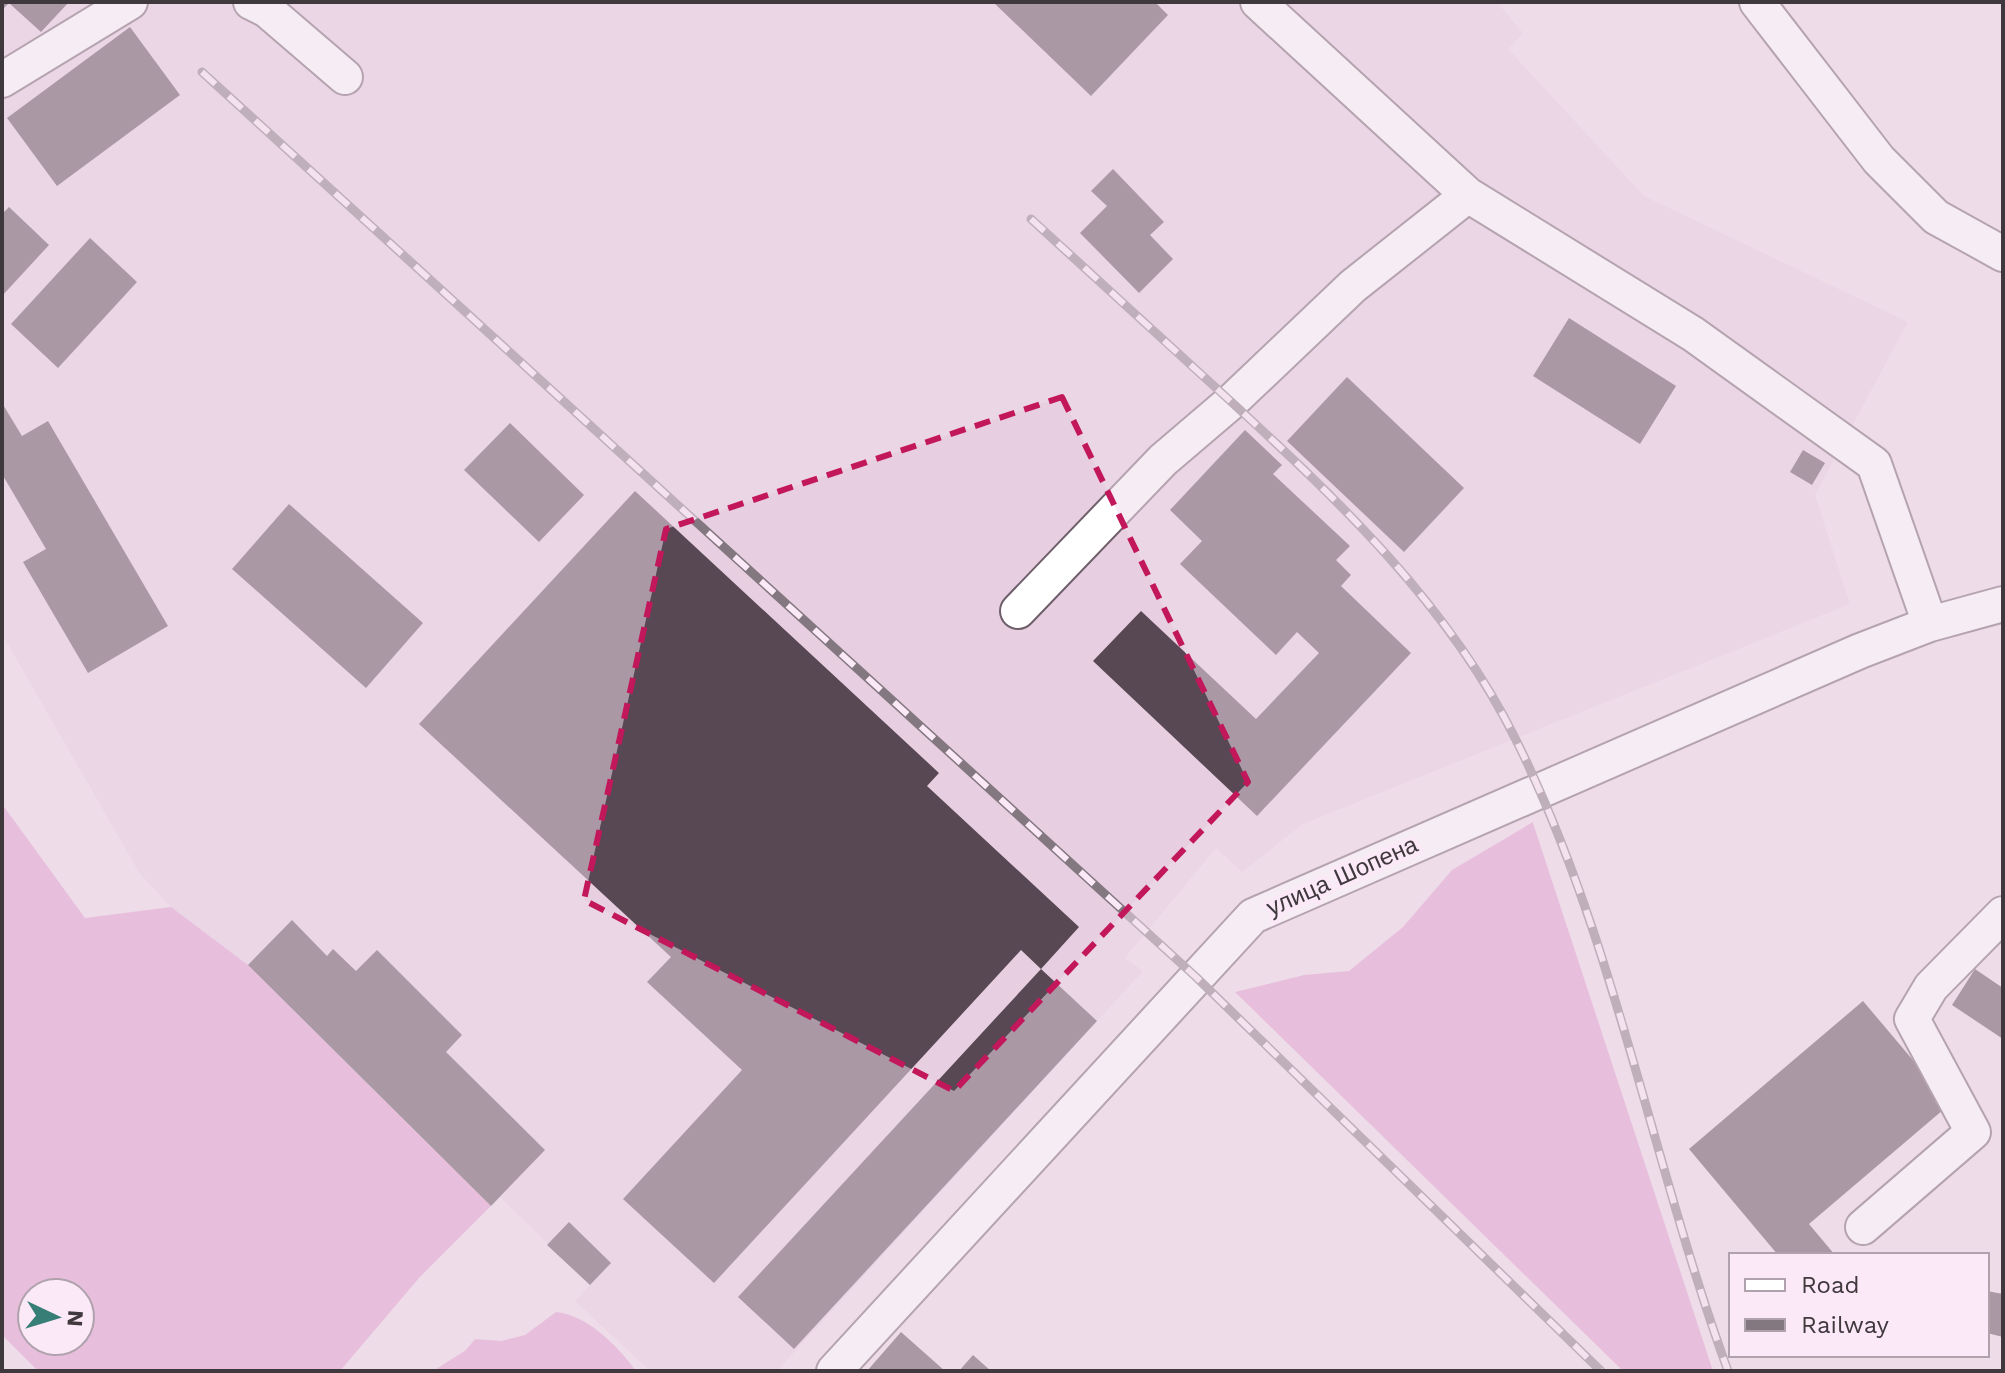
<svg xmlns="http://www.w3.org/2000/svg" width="2005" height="1373" viewBox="0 0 2005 1373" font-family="'Work Sans',sans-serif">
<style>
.built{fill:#e7cee0}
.forest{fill:#dd9cce;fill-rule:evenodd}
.building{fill:#574853}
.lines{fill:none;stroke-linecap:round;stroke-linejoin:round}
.minor-casing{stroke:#6f5f6b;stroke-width:38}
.minor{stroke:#fff;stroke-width:34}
.rail-casing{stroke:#837880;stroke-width:9}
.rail{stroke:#fce9f7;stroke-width:6;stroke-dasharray:18;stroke-linecap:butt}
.marked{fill:none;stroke:#c2185b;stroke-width:6;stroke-dasharray:16 10;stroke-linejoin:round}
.labels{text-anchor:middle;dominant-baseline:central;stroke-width:8;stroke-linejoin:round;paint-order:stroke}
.street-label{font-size:24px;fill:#3f383d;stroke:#fce9f7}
</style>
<rect width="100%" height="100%" fill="#eedce9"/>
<!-- built -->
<path class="built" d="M2 2H1497L1523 33 1508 49 1644 196 1908 322 1815 495 1850 604 1303 824 1242 872 1216 848 1125 958 1143 971 777 1371H650L575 1301 590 1285 500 1197 491 1206 248 965 171 907 140 874 2 634Z"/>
<!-- forest -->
<path class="forest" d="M2 804 85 918 171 907 248 965 491 1206 419 1278 340 1371H38L2 1335ZM32 1293H80V1341H32Z
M1533 822V823L1713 1371H1623L1235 992 1304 975 1349 971 1403 927 1452 870Z
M556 1312C586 1314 619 1347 636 1371H433L466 1350 475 1339 501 1341 525 1335Z"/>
<!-- building -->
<path class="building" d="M2 2H69L41 32 9 3 2 10Z
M993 2H1155L1168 15 1091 96Z
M130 27 180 95 57 186 7 118Z
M1113 169 1164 222 1150 235 1173 259 1139 293 1080 233 1107 206 1091 191Z
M9 207 49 245 2 296V214Z
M90 238 137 282 58 368 11 324Z
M1569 318 1676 386 1640 444 1533 376Z
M1347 377 1464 488 1404 552 1287 441Z
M2 403 22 436 48 421 168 626 88 673 23 562 46 549 2 474Z
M510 423 584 495 539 542 464 470Z
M1245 430 1282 465 1273 474 1350 546 1336 560 1351 575 1341 586 1411 653 1257 816 1093 661 1141 611 1256 719 1319 653 1297 632 1276 655 1180 564 1202 541 1170 510Z
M1803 450 1825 463 1812 485 1790 472Z
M635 491 939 773 927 786 1079 927 1041 969 1021 950 714 1283 623 1199 742 1070 647 982 671 957 419 724Z
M289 504 423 623 366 688 232 569Z
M292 920 327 956 333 949 356 971 377 950 462 1035 446 1052 545 1150 491 1206 248 965Z
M1041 969 1097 1021 794 1349 738 1297Z
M1975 969 2003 988V1039L1952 1005Z
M1863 1001 1950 1104 1809 1224 1835 1255H1778L1689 1149Z
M569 1222 611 1263 590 1285 547 1245Z
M1987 1291 2003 1294V1337L1987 1333Z
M901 1332 945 1371H867Z
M973 1355 991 1371H959Z"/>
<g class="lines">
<!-- minor casing -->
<g class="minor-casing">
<path id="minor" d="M251 2 267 10 345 77
M1258 2 1468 195 1693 334 1874 464 1930 624
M1757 2 1879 160 1936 217 2003 254
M2 80 130 2
M1018 611 1163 460 1231 402 1353 286 1468 195
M1863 1227 1973 1132 1912 1019 1931 987 2003 914
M834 1371 1253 916 1860 651 1930 624 2003 604"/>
</g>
<!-- minor -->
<use href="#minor" class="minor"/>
<!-- rail casing -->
<g class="rail-casing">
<path id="rail" d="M202 72 1196 977 1601 1371
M1031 219C1096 278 1161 338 1226 397 1336 498 1449 604 1516 740 1615 939 1652 1163 1728 1371"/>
</g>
<!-- rail -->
<use href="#rail" class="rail"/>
</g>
<!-- marked area -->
<path d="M0 0H2005V1373H0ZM1062 397 1248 782 954 1091 584 900 666 529Z" fill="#eedce9" fill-opacity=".55" fill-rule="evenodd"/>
<path class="marked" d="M1062 397 1248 782 954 1091 584 900 666 529Z"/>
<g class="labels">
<!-- street labels -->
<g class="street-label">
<text transform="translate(1342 876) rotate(-24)">улица Шопена</text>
</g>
</g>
<!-- border -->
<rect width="2005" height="1373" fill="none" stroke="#3f383d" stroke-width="8"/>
<!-- legend -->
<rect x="1729" y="1253" width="260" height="104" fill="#fce9f7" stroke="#b0a2ad" stroke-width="2"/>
<rect x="1745" y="1279" width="40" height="12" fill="#ffffff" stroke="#b0a2ad" stroke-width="2"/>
<text x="1801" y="1293" font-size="24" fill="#3f383d">Road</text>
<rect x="1745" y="1319" width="40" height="12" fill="#837880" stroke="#b0a2ad" stroke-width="2"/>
<text x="1801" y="1333" font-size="24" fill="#3f383d">Railway</text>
<!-- north arrow -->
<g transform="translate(56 1317) rotate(94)"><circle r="38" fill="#fce9f7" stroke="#b0a2ad" stroke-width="2"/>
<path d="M0-6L14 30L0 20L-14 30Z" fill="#377e76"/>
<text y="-12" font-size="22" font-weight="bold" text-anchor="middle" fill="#3f383d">N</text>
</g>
</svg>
